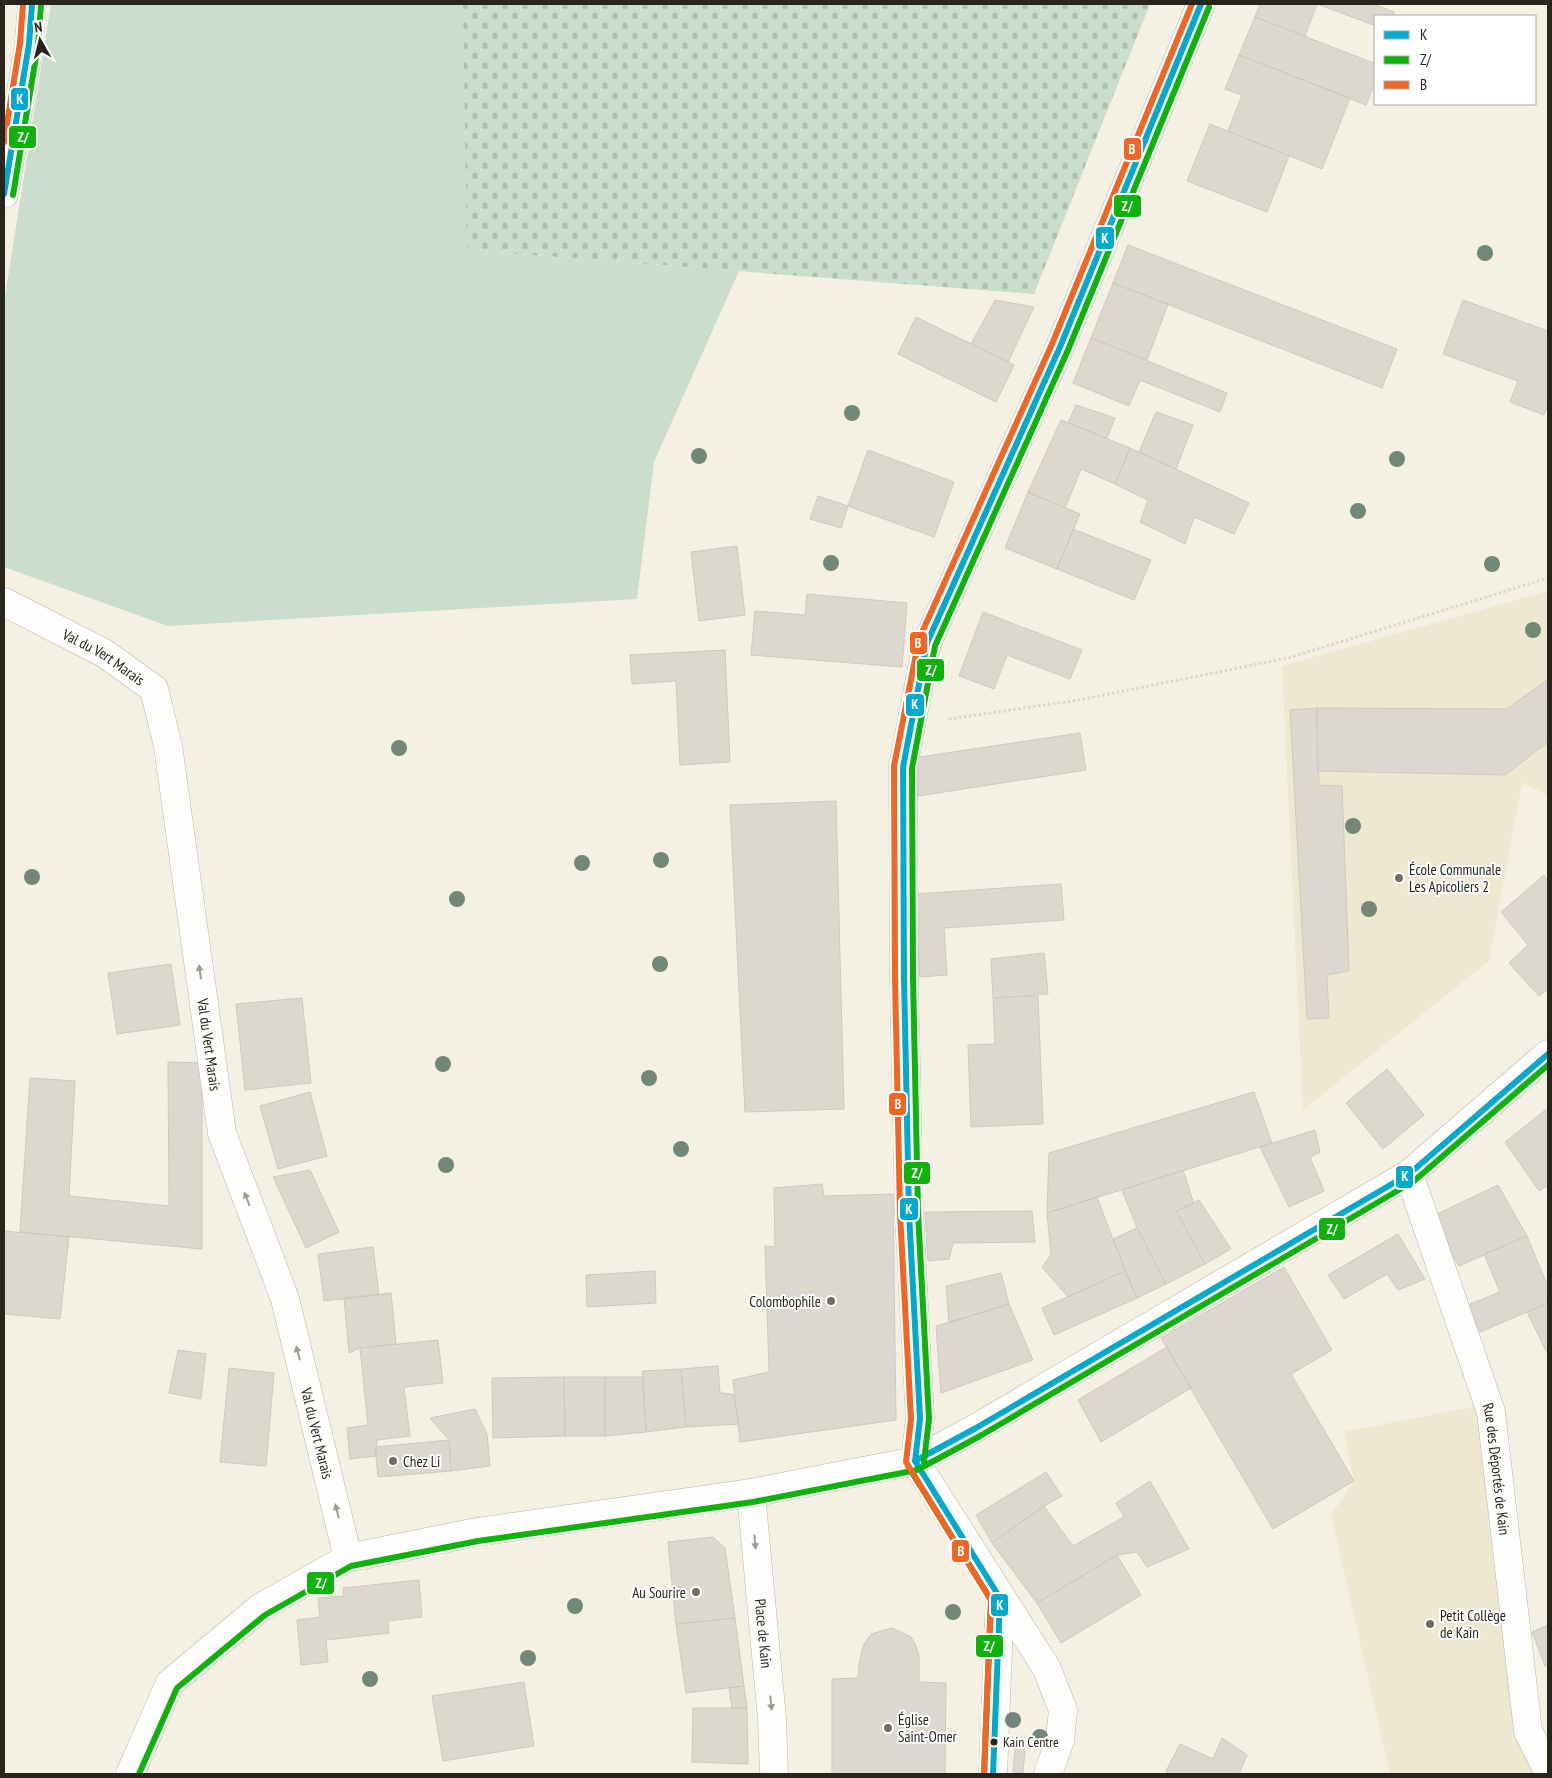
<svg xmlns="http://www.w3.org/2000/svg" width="1552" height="1778" viewBox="0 0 1552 1778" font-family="'PT Sans Narrow',sans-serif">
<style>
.built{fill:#efe8d1}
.grass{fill:#cbddcc}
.cemetery{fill:url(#cemetery-stones)}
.building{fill:#dcd8ce;stroke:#cccabf}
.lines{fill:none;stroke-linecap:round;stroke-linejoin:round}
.minor-casing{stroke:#bab6ac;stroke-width:29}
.path{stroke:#d9d7d3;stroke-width:3;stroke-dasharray:2.5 2.5;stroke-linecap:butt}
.minor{stroke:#fdfdfb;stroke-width:28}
.bus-1-casing{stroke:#fff;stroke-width:10}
.bus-2-casing{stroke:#fff;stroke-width:10}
.bus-3-casing{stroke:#fff;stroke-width:10}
.bus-1{stroke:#00a9ce;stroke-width:6}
.bus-2{stroke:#0eb30a;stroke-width:6}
.bus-3{stroke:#f26522;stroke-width:6}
.tree{fill:#718878}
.oneway{fill:#9d9c97}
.poi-dot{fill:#6f6c61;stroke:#fff;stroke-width:2}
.bus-dot{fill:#28251c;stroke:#fff;stroke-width:2}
.labels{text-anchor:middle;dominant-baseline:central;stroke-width:4;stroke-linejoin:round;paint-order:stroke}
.bus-label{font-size:14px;fill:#28251c;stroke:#fff;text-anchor:start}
.street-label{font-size:15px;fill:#28251c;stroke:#fff}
.poi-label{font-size:15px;fill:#28251c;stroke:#fff;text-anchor:start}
.line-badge{stroke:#fff;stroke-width:2}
.badge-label{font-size:14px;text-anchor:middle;font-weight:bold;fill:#fff}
</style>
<defs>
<pattern id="cemetery-stones" width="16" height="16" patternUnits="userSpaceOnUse" patternTransform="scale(1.25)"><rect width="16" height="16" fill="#cbddcc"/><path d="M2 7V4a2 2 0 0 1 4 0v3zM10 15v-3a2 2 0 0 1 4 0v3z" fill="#aebeaf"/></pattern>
</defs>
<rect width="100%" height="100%" fill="#f4f0e2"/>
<!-- built -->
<path class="built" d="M1548 591V795L1522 783 1489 961 1303 1110 1282 666Z
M1478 1406 1538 1774H1390L1331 1515 1354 1481 1344 1432Z"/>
<!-- grass -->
<path class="grass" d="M51 4H463L468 250 739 271 654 462 637 599 168 626 4 567V303Z"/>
<!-- cemetery -->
<path class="cemetery" d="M463 4H1150L1034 294 467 250Z"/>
<!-- building -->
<path class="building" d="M1260 4H1317L1305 36 1255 17Z
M1317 4H1373L1394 12 1393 16H1376V26Z
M1255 17 1376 64V81L1366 105 1239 55Z
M1239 55 1350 98 1322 169 1228 131 1242 95 1225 89Z
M1210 124 1289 156 1267 212 1187 181Z
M1128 245 1397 349 1382 388 1113 283Z
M1113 283 1168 304 1147 360 1091 338Z
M995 300 1034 307 1008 362 971 344Z
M1463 300 1548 331V404L1544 415 1510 402 1518 381 1443 354Z
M916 317 1014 365 996 402 898 354Z
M1091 338 1227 393 1220 412 1140 380 1129 406 1073 383Z
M1076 405 1115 418 1107 438 1068 423Z
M1156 412 1193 425 1176 469 1139 452Z
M1061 420 1130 448 1115 484 1081 469 1065 508 1028 492Z
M1130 448 1249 503 1234 534 1194 517 1185 544 1140 522 1148 500 1115 484Z
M868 450 954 482 934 537 848 506Z
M1028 492 1080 514 1057 569 1005 548Z
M818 496 848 506 841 528 810 519Z
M1073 529 1151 560 1134 600 1057 569Z
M737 546 745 615 699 621 691 552Z
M807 594 907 603 902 667 751 655 755 611 805 615Z
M983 612 1082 650 1070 679 1007 655 994 689 959 676Z
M725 650 730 762 680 765 676 681 632 684 630 655Z
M1548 679V742L1505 775 1317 771V708L1507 709Z
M1317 708 1319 785 1342 786 1349 971 1327 975 1329 1018 1307 1019 1290 710Z
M1080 733 1086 770 918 796 913 758Z
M836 801 844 1109 745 1112 730 805Z
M1544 875 1548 881V989L1539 996 1509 963 1528 945 1501 912Z
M1061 884 1064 920 944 928 947 975 920 977 915 894Z
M1044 953 1048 994 993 998 991 959Z
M171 964 180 1025 117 1034 108 973Z
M1038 996 1043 1124 971 1127 968 1045 995 1044 993 998Z
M302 998 311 1083 245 1090 236 1004Z
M168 1062 202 1063V1249L20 1232 30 1078 75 1081 69 1196 169 1206Z
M1387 1069 1424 1115 1383 1149 1346 1103Z
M310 1092 327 1156 278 1169 260 1106Z
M1254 1092 1272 1143 1047 1213 1049 1153Z
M1548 1108V1185L1539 1191 1505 1142Z
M1315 1130 1320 1152 1310 1157 1324 1191 1289 1207 1260 1147Z
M310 1170 339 1232 306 1248 273 1177Z
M1183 1170 1194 1204 1176 1211 1205 1264 1166 1284 1137 1228 1122 1190Z
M822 1184 824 1196 893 1194 896 1420 740 1442 733 1380 769 1372 765 1246 775 1247 774 1188Z
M1498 1185 1527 1236 1459 1266 1431 1217Z
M1097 1197 1125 1271 1068 1297 1042 1267 1051 1255 1047 1213Z
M1199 1200 1231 1249 1205 1264 1176 1211Z
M1032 1211 1035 1242 953 1243 949 1259 928 1261 925 1212Z
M1137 1228 1166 1284 1137 1298 1113 1239Z
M4 1231 69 1237 60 1319 4 1314Z
M1398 1234 1425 1279 1398 1290 1387 1274 1344 1299 1328 1275Z
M1527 1236 1548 1287V1303L1480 1332 1468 1305 1500 1292 1484 1254Z
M373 1247 379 1295 324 1301 318 1254Z
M1284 1267 1332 1350 1291 1374 1354 1481 1273 1529 1161 1338Z
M655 1271 656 1303 587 1307 586 1275Z
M1125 1271 1137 1298 1054 1335 1042 1308Z
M1001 1273 1009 1304 949 1323 946 1286Z
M391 1293 396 1344 360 1348 349 1353 344 1298Z
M1548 1303V1355L1527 1312Z
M1009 1304 1033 1360 941 1393 936 1326Z
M438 1340 443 1383 404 1387 410 1436 377 1440 376 1456 350 1459 347 1428 368 1425 360 1348Z
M1167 1347 1191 1388 1101 1442 1078 1400Z
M178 1350 206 1354 201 1399 169 1393Z
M718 1366 720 1393 733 1394 739 1424 686 1427 681 1369Z
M229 1368 274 1373 266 1466 220 1462Z
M681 1369 686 1427 646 1432 642 1371Z
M564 1377 565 1436 493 1438 492 1378Z
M564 1377H605V1436H565Z
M605 1377H643L646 1432 605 1436Z
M475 1409 487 1434 490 1466 451 1471 449 1440 430 1418Z
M449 1440 451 1471 378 1477 375 1447Z
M1046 1472 1062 1496 1044 1506 992 1543 976 1515Z
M1150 1481 1189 1549 1147 1567 1137 1552 1117 1555 1037 1603 992 1543 1044 1506 1073 1546 1124 1517 1116 1503Z
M713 1537 725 1548 735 1618 676 1624 668 1542Z
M1117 1555 1141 1595 1061 1643 1037 1603Z
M419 1580 422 1617 388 1621 389 1633 326 1640 328 1662 301 1665 297 1620 320 1617 318 1598 344 1596 343 1588Z
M735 1618 744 1686 686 1693 676 1624Z
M1548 1625V1665L1545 1666 1532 1632Z
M892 1628 911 1637 916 1646 919 1656V1682L946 1683 945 1774H832V1679L858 1678 860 1658 864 1644 871 1634Z
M524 1682 534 1746 443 1761 432 1696Z
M744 1686 747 1708H732L729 1688Z
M693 1708H747L748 1764 692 1762Z
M1222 1738 1247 1755 1239 1774H1167L1166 1771 1180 1744 1213 1759Z
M1015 1749H1025L1023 1773 1013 1772Z"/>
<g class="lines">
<!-- minor casing -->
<g class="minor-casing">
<g id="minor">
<path d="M4 194 29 44 32 4"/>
<path id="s1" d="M4 602 104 653 154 689 168 746 222 1133 285 1299 348 1558"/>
<path id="s2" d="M1409 1174 1491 1412 1528 1731 1548 1771"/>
<path d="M915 1461 920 1419 909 1213 904 978 903 767 911 725 927 643 1060 347 1201 4"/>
<path d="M915 1461 1047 1669 1063 1710 1060 1740 1048 1774"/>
<path id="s3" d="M751 1493 772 1719 774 1774"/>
<path d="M130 1774 170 1683 260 1608 348 1558 477 1532 751 1493 915 1461 976 1428 1409 1174 1548 1054"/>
<path d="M993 1774 1000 1598"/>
</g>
</g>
<!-- path -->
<path class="path" d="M949 719 1079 700 1288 658 1548 578"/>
<!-- minor -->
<use href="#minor" class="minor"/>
<!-- bus-1 casing -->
<g class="bus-1-casing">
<path id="bus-1" d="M4 194 29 44 32 4
M915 1461 920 1419 909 1213 904 978 903 767 927 643 1060 347 1201 4
M915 1461 976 1428 1409 1174 1548 1054
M915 1461 1000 1598 993 1774"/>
</g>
<!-- bus-2 casing -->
<g class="bus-2-casing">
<path id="bus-2" d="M13 195 38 45 41 5
M924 1462 929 1419 918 1213 913 978 912 768 935 646 1068 350 1209 7
M908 1466 991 1600 984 1774
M139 1774 177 1688 265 1615 351 1566 478 1541 753 1502 917 1470 980 1436 1414 1181 1548 1065"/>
</g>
<!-- bus-3 casing -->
<g class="bus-3-casing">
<path id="bus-3" d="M4 142 20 43 23 4
M984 1774 991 1600 906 1462 911 1419 900 1213 895 978 894 766 919 639 1052 344 1192 4"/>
</g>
<!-- bus-1 -->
<use href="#bus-1" class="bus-1"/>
<!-- bus-2 -->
<use href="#bus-2" class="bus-2"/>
<!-- bus-3 -->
<use href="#bus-3" class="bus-3"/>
</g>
<!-- trees -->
<g class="tree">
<circle cx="1485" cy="253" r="8"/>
<circle cx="852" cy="413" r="8"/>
<circle cx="699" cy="456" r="8"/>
<circle cx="1397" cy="459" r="8"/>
<circle cx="1358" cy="511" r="8"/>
<circle cx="831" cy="563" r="8"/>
<circle cx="1492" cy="564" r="8"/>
<circle cx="1533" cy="630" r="8"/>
<circle cx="399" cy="748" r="8"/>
<circle cx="1353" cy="826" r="8"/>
<circle cx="661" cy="860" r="8"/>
<circle cx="582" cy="863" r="8"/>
<circle cx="32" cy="877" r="8"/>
<circle cx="457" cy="899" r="8"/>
<circle cx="1369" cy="909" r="8"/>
<circle cx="660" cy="964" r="8"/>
<circle cx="443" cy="1064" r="8"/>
<circle cx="649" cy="1078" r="8"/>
<circle cx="681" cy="1149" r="8"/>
<circle cx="446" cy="1165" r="8"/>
<circle cx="575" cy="1606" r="8"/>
<circle cx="953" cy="1612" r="8"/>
<circle cx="528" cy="1658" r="8"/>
<circle cx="370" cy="1679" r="8"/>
<circle cx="1013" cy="1720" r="8"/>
<circle cx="1040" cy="1737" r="8"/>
</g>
<!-- one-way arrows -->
<defs><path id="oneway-solid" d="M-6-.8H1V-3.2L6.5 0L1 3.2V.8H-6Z" transform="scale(1.25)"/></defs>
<g class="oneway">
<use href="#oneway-solid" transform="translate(200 972) rotate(-98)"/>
<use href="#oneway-solid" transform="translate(247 1199) rotate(-111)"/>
<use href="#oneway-solid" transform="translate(298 1353) rotate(-104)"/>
<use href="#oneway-solid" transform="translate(337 1511) rotate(-104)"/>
<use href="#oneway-solid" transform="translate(755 1542) rotate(85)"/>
<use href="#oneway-solid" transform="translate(771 1703) rotate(84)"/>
</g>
<!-- markers -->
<g class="poi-dot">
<circle cx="1399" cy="878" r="5"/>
<circle cx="831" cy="1301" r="5"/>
<circle cx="393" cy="1461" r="5"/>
<circle cx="696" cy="1592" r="5"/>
<circle cx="1430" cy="1624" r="5"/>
<circle cx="888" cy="1728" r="5"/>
</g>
<circle class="bus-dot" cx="994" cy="1742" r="4.5"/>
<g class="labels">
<!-- bus labels -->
<g class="bus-label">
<text x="1003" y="1742">Kain Centre</text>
</g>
<!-- street labels -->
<g class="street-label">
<text stroke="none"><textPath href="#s1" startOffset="114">Val du Vert Marais</textPath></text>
<text stroke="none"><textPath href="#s1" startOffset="534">Val du Vert Marais</textPath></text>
<text stroke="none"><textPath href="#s1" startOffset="939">Val du Vert Marais</textPath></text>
<text stroke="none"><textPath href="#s2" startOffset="309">Rue des Déportés de Kain</textPath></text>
<text stroke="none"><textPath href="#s3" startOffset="141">Place de Kain</textPath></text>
</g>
<!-- poi labels -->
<g class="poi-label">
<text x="1409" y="869">École Communale<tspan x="1409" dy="17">Les Apicoliers 2</tspan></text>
<text x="821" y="1301" text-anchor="end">Colombophile</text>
<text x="403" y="1461">Chez Li</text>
<text x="686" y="1592" text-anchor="end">Au Sourire</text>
<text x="1440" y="1615">Petit Collège<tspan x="1440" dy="17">de Kain</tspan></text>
<text x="898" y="1719">Église<tspan x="898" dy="17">Saint-Omer</tspan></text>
</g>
</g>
<g class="line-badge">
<rect x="10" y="87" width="19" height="24" rx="5" fill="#00a9ce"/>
<rect x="8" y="125" width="29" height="24" rx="5" fill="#0eb30a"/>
<rect x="1123" y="137" width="19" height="24" rx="5" fill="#f26522"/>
<rect x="1113" y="194" width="29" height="24" rx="5" fill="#0eb30a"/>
<rect x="1095" y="226" width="20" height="24" rx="5" fill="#00a9ce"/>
<rect x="909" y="631" width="19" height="24" rx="5" fill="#f26522"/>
<rect x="916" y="658" width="29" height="24" rx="5" fill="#0eb30a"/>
<rect x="905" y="693" width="20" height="24" rx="5" fill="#00a9ce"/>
<rect x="888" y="1092" width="19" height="24" rx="5" fill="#f26522"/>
<rect x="903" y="1161" width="28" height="24" rx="5" fill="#0eb30a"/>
<rect x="1395" y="1165" width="19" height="24" rx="5" fill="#00a9ce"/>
<rect x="899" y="1197" width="20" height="24" rx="5" fill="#00a9ce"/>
<rect x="1318" y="1217" width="28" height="24" rx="5" fill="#0eb30a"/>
<rect x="951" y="1539" width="19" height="24" rx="5" fill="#f26522"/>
<rect x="306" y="1571" width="29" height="24" rx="5" fill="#0eb30a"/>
<rect x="990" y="1593" width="19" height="24" rx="5" fill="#00a9ce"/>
<rect x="975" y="1634" width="29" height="24" rx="5" fill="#0eb30a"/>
</g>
<g class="badge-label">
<text x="20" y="104">K</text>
<text x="23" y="142">Z/</text>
<text x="1132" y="154">B</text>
<text x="1127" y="211">Z/</text>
<text x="1105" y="243">K</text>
<text x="918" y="648">B</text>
<text x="931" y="675">Z/</text>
<text x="915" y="709">K</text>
<text x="898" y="1109">B</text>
<text x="917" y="1178">Z/</text>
<text x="1405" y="1181">K</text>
<text x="909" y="1214">K</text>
<text x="1332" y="1234">Z/</text>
<text x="961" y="1556">B</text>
<text x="321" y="1588">Z/</text>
<text x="1000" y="1610">K</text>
<text x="989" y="1651">Z/</text>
</g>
<!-- border -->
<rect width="1552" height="1778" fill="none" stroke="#28251c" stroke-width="10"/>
<!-- legend -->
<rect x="1374" y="15" width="162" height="90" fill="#ffffff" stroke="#a9a8a4"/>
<rect x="1384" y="31" width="25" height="8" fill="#00a9ce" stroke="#a9a8a4"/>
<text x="1420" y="40" font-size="15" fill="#28251c">K</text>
<rect x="1384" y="56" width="25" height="8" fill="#0eb30a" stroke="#a9a8a4"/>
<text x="1420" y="65" font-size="15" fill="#28251c">Z/</text>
<rect x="1384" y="81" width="25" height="8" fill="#f26522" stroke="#a9a8a4"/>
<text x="1420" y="90" font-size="15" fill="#28251c">B</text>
<!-- north arrow -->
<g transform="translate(40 40) rotate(352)" stroke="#ffffff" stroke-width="4" paint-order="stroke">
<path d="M0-4L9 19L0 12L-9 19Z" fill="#28251c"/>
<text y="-8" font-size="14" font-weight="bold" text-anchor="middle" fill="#28251c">N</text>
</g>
</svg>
